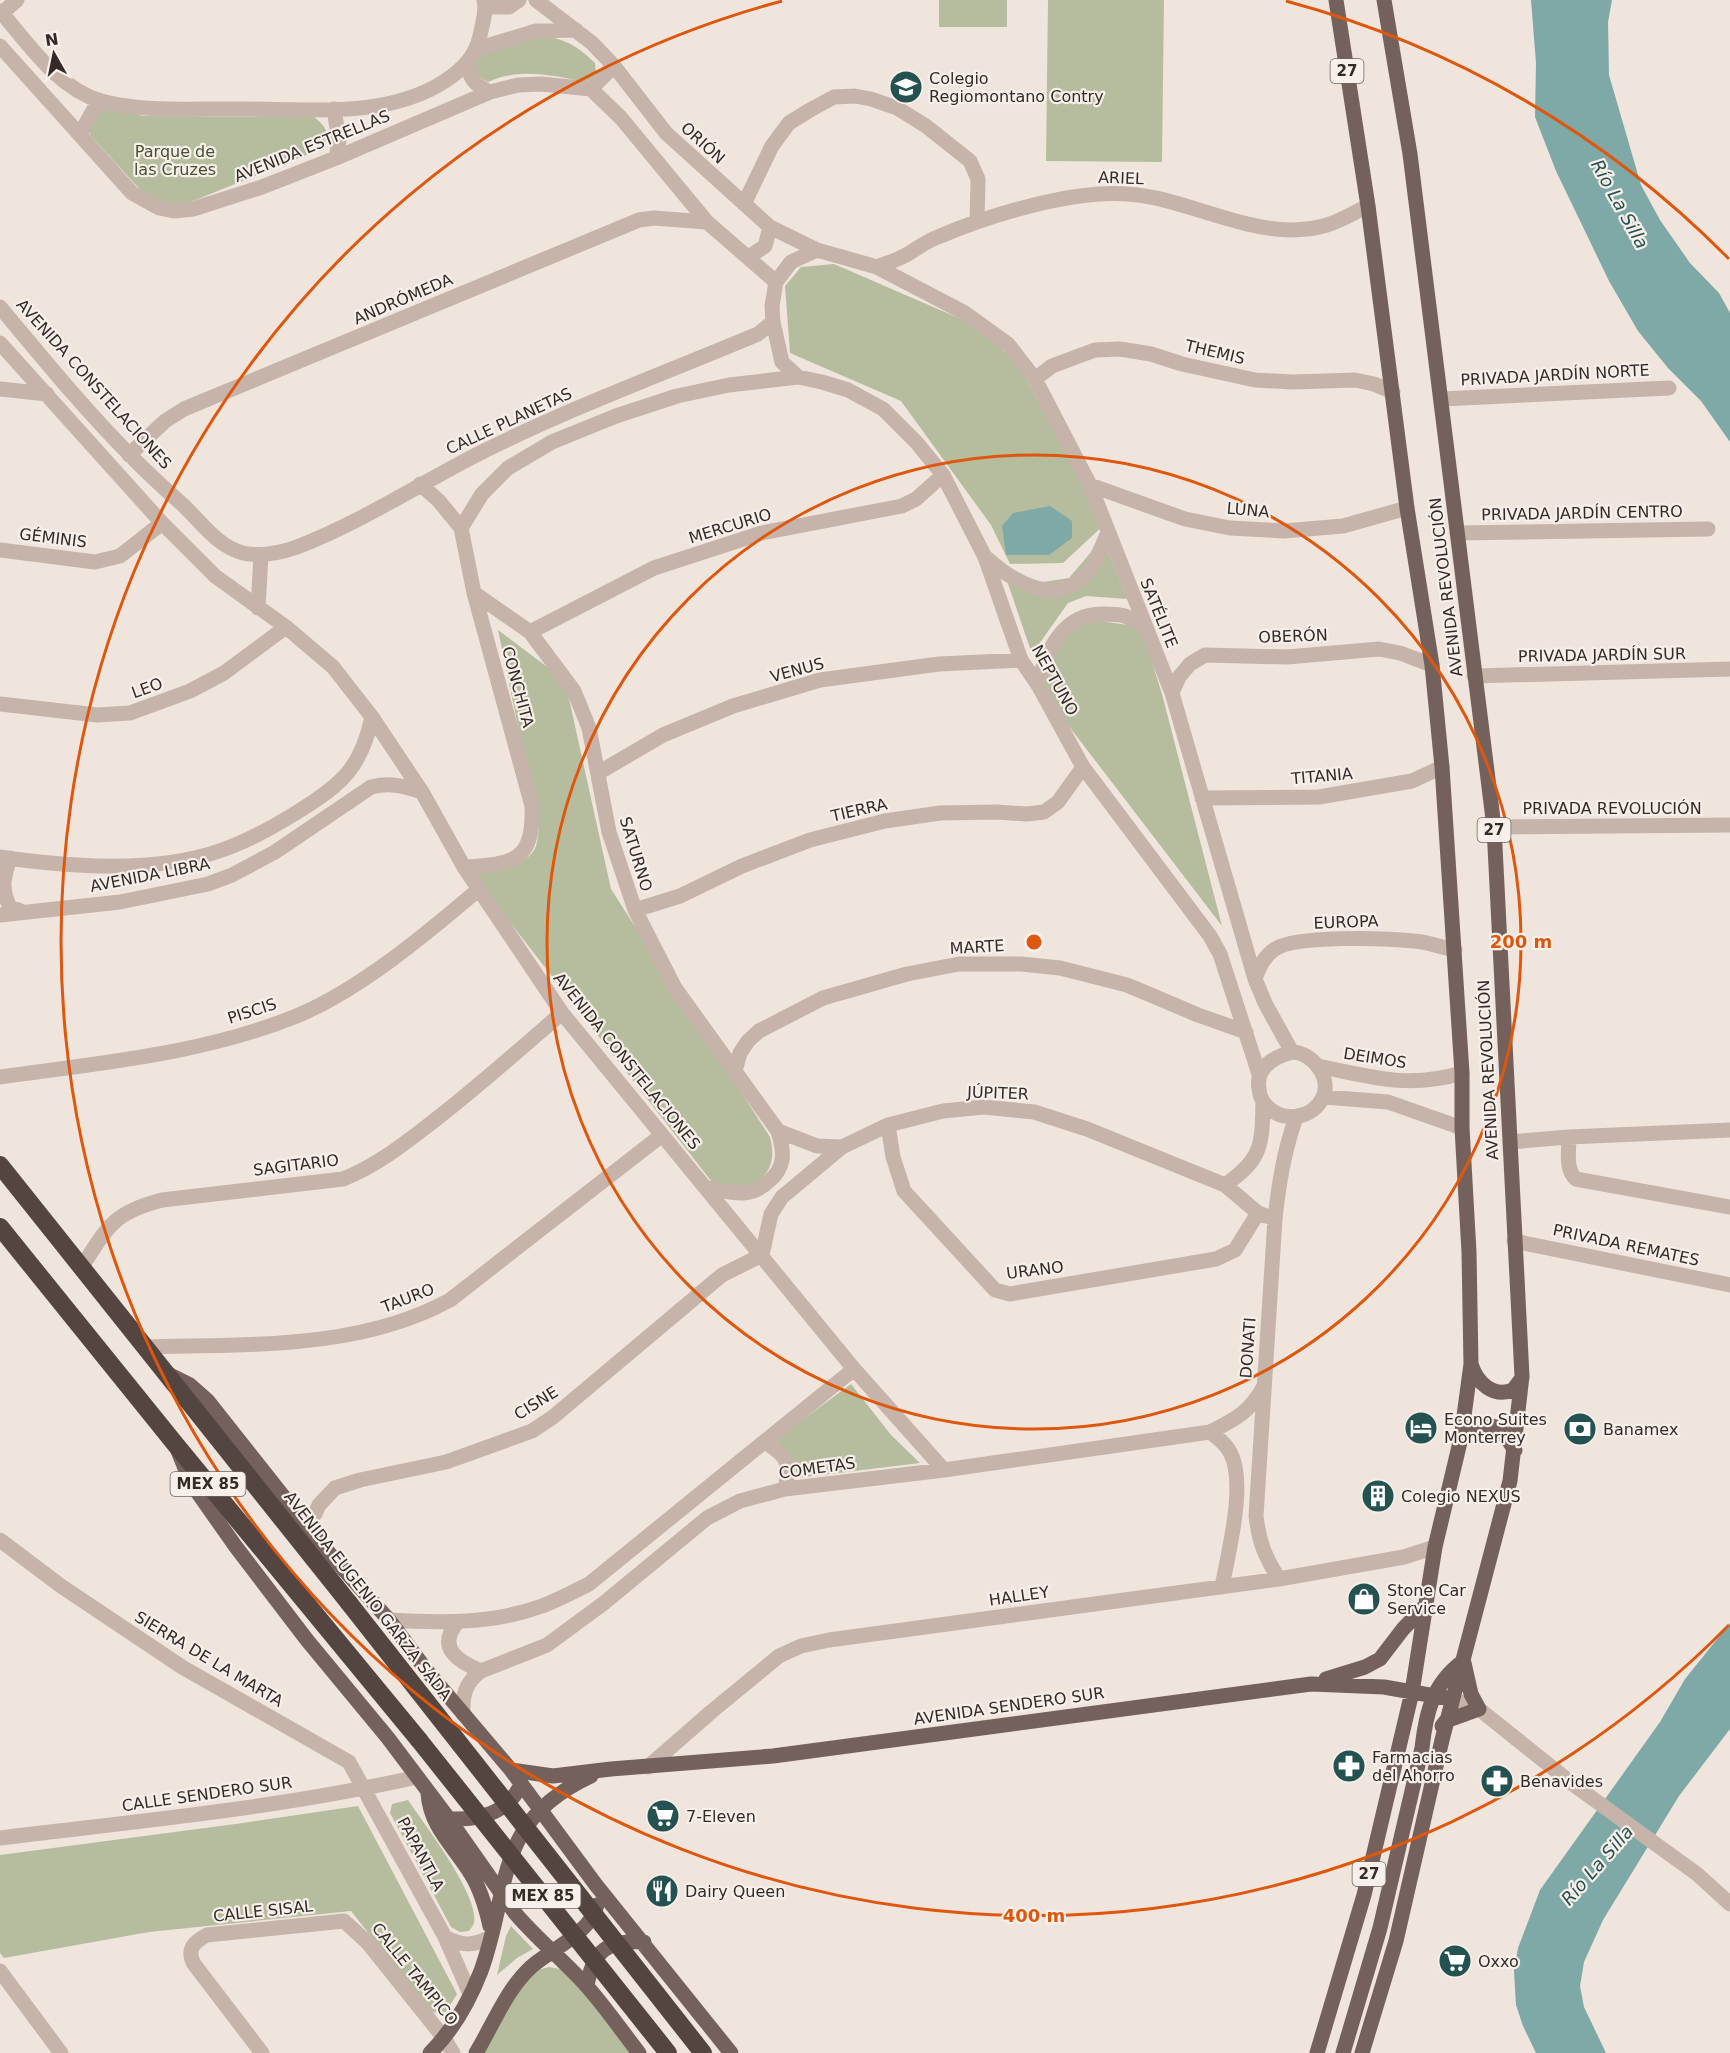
<svg xmlns="http://www.w3.org/2000/svg" width="1730" height="2053" viewBox="0 0 1730 2053" font-family="'DejaVu Sans',sans-serif">
<style>
.green{fill:#b6bd9e}
.water{fill:#7fa9a7}
.lines{fill:none;stroke-linecap:round;stroke-linejoin:round}
.minor{stroke:#c6b4aa;stroke-width:15}
.major{stroke:#75615b;stroke-width:15}
.highway{stroke:#544541;stroke-width:18}
.highway-bridge{stroke:#544541;stroke-width:18}
.ring{fill:none;stroke:#df570d;stroke-width:3}
.labels{text-anchor:middle;dominant-baseline:central;stroke-width:4.5;stroke-linejoin:round;paint-order:stroke}
.shield{fill:#f7efe9;stroke:#6e6663;stroke-width:1.5}
.shield-label{font-size:15px;font-weight:bold;fill:#342b29}
.poi-label{font-size:16px;fill:#342b29;stroke:#f7efe9;text-anchor:start}
.street-label{font-size:16px;fill:#342b29;stroke:#f7efe9}
.park-label{font-size:16px;fill:#47502f;stroke:#f7efe9}
.water-label{font-size:18px;font-style:italic;fill:#235250;stroke:#f7efe9}
.centre{fill:#df570d;stroke:#f7efe9;stroke-width:3}
.ring-label{font-size:18px;text-anchor:middle;font-weight:bold;fill:#df570d;stroke:#f7efe9;stroke-width:4.5;stroke-linejoin:round;paint-order:stroke}
</style>
<rect width="100%" height="100%" fill="#efe5dd"/>
<!-- green -->
<path class="green" d="M939 0H1007V27H939Z
M1048 0H1164L1162 162 1046 161Z
M531 35C561 37 573 42 595 63L596 76 586 82C555 76 519 67 488 82L477 76 473 62 477 55Z
M117 108 142 116 314 117C326 126 332 135 321 149L188 203 172 206 145 195 90 135 89 128 98 109Z
M834 264 984 329 1022 371 1105 524 1063 563 1010 564 991 525 901 401 790 353 785 286 801 267Z
M1103 538 1127 599 1086 596 1068 603 1032 654 1005 575 1030 584 1069 578Z
M1074 617 1141 627 1162 694 1222 926 1032 678 1047 640Z
M498 630 550 669 568 694 611 889 770 1137C777 1164 768 1176 746 1191L715 1186 470 871C490 869 527 869 536 846 538 840 538 833 539 827Z
M851 1384 891 1435 920 1463 797 1478C797 1461 787 1452 775 1440Z
M408 1800C424 1824 480 1896 474 1923 473 1926 470 1929 469 1931L460 1932 451 1927 390 1813 392 1804Z
M358 1806 457 1994 446 2012 437 2013 430 2011 351 1911 149 1932 4 1958 0 1953V1855L243 1823Z
M511 1926 533 1949 517 1958 497 1975 506 1936Z
M549 1967 560 1969 575 1978 636 2053H481L525 1978 534 1971Z"/>
<!-- water -->
<path class="water" d="M1531 0H1612L1608 22 1609 75 1641 185 1660 220 1690 263 1719 293 1730 313V442L1701 401 1668 368 1638 331 1609 281 1556 171 1535 117 1536 63Z
M1050 506 1072 521V538L1049 555H1006L1002 526 1013 513Z
M1730 1623V1729L1679 1796 1603 1920 1584 1962 1580 1986 1584 2007 1606 2053H1536L1523 2026 1516 2005 1514 1971 1518 1948 1540 1890 1660 1722 1685 1679Z"/>
<g class="lines">
<!-- minor -->
<path class="minor" d="M536 0 592 43 614 66 666 133 770 227 817 250 877 267 965 313 1008 344 1035 379 1090 485 1172 693 1255 979 1265 1003 1292 1052
M486 7H509L519 0
M0 11C28 43 57 88 101 101 146 113 195 108 241 109 307 109 387 119 445 81 463 69 475 57 480 36 482 24 487 12 484 0
M2 13 17 0
M0 46 132 193 159 208 174 211 193 209 262 187 336 158 490 92 518 85 541 84 591 89
M477 49 536 31 576 30
M467 63C470 80 475 85 490 92
M591 89 621 118 707 222 776 282
M591 89 614 66
M334 109 339 141 336 158
M80 134 99 100
M744 204 772 146 789 123 810 110 834 97 855 96 871 99 897 108 926 126 970 161 978 179 977 221
M817 250 791 262 776 282 772 306 773 322 782 362 798 377 822 382 848 390 883 409 917 443 943 475 985 557 1021 660 1038 685 1083 767 1210 936 1220 954 1259 1074
M749 257 765 246 770 227
M877 267C887 263 897 260 906 255 917 249 926 241 938 237 989 215 1072 190 1127 194 1193 198 1259 245 1327 225 1341 221 1355 212 1368 206
M0 307C42 357 84 409 130 455 147 473 165 489 183 505 202 523 217 546 243 553 261 557 280 553 297 547 362 522 419 484 480 453 570 408 665 373 758 334L773 322
M0 343 162 523 215 576 286 627 333 667 372 717 422 792 464 867 562 1013 854 1369 944 1470
M1035 379 1052 366 1095 350 1120 349 1151 354 1182 364 1255 380 1293 382 1355 380 1374 384 1393 392
M0 389 47 394
M1442 399 1669 388
M129 455 165 421 184 409 639 220 654 218 707 222
M420 484 439 501 461 528 474 593 532 806C534 862 513 864 464 867
M1090 485 1185 519 1230 528 1284 531 1343 526 1407 508
M461 528 482 494 508 468 552 442 616 416 677 396 729 385 798 377
M1457 533 1708 529
M0 550 95 562 120 556 162 523
M988 559C1011 580 1050 604 1080 580 1094 568 1101 549 1108 532
M474 593 530 632 574 691 589 728 609 832 635 910 675 988 778 1131C780 1139 784 1151 782 1160 781 1167 776 1175 770 1180 750 1200 732 1192 707 1188
M258 608 261 555
M530 632 654 568 762 533 902 506 916 499 943 475
M1474 676 1730 669
M1038 685C1046 651 1062 615 1101 614 1109 614 1118 614 1125 616 1132 619 1139 623 1146 627
M1172 693 1179 677 1190 664 1205 655 1287 657 1379 649 1400 653 1432 665
M0 704 97 715 130 713 190 691 224 673 286 627
M598 773 663 735 733 706 820 680 939 664 1021 660
M1202 798 1319 797 1412 781 1442 767
M1494 827 1730 825
M0 857C68 867 156 874 222 850 249 841 275 826 299 811 342 784 361 768 372 717
M10 858C4 878 0 887 10 907L21 911
M635 910 680 896 742 866 810 840 885 821 940 813 996 812 1027 814 1044 812 1058 802 1083 767
M0 915 120 902 208 884 232 875 275 852 371 787C391 782 403 786 422 792
M1255 979C1259 968 1264 956 1275 949 1296 935 1387 938 1414 941 1428 942 1441 947 1455 950
M1292 1052C1313 1052 1333 1079 1322 1099 1312 1118 1286 1122 1270 1109 1263 1103 1260 1098 1259 1089 1255 1067 1274 1057 1292 1052Z
M1318 1066C1372 1077 1408 1089 1462 1073
M735 1071 740 1053 748 1041 759 1031 823 998 907 974 959 964H1021L1060 968 1127 985 1198 1015 1246 1032
M0 1077C100 1063 204 1054 299 1015 362 988 426 934 478 890
M1324 1097 1388 1102 1462 1128
M888 1125 893 1157 904 1191 995 1290 1010 1294 1216 1259 1235 1250 1258 1213
M778 1131 817 1146 842 1147
M1569 1137C1569 1151 1565 1169 1576 1179L1730 1207
M1510 1142 1569 1137 1730 1130
M1225 1185C1262 1159 1262 1146 1263 1103
M1514 1241 1730 1285
M81 1268C108 1227 112 1213 162 1200L343 1179C378 1165 405 1143 435 1120 479 1086 520 1049 562 1013
M146 1347C247 1344 359 1350 450 1300L662 1135
M1210 1432C1218 1438 1225 1443 1230 1452 1247 1483 1228 1553 1222 1587
M765 1442C788 1457 791 1462 785 1489
M304 1524 315 1514 319 1505 335 1488 360 1480 446 1462 532 1431 553 1417 722 1275 762 1255 771 1214 782 1197 842 1147 888 1125 943 1111 984 1107 1034 1112 1087 1129 1225 1185 1258 1213 1275 1219
M0 1540 61 1586 182 1667 349 1762 445 1937 470 1994
M1279 1579C1265 1557 1259 1542 1256 1516L1275 1219C1279 1182 1284 1152 1296 1117
M389 1620C441 1623 493 1624 542 1606 558 1600 573 1592 589 1584L854 1369
M457 1623C436 1648 459 1662 481 1671
M1452 1699 1479 1709 1574 1785 1697 1874 1730 1904
M463 1714C462 1695 466 1682 481 1671L547 1645 604 1603 707 1518 740 1501 785 1489 944 1470 1210 1432C1236 1419 1250 1412 1264 1386
M648 1767 711 1712 779 1656 801 1646 829 1640 1279 1579 1404 1557 1435 1547
M0 1838C139 1821 280 1808 417 1777
M445 1937C461 1946 473 1946 489 1938
M0 1971 61 2053
M262 2053 194 1964C186 1949 194 1942 207 1935L344 1921 368 1943 444 2038 453 2053"/>
<!-- major -->
<path class="major" d="M1471 1364C1477 1383 1493 1398 1513 1390L1522 1378
M168 1374 190 1385 207 1400 321 1544 389 1620 427 1671 511 1770 596 1885 731 2053
M1461 1438C1471 1430 1489 1420 1500 1430 1506 1435 1510 1444 1515 1450
M178 1451 191 1483 236 1547 307 1640 388 1738 449 1819 515 1913C536 1938 562 1959 584 1983 604 2005 621 2030 639 2053
M1326 1679 1365 1667 1380 1659 1403 1629 1426 1605
M1442 1726 1446 1721 1479 1709 1471 1694 1464 1663
M511 1770 553 1776 611 1769 773 1756 1311 1684 1384 1687 1452 1699
M428 1793C430 1827 454 1846 471 1874 481 1890 486 1908 490 1926
M449 1819C479 1820 508 1814 521 1784
M587 1986C593 1950 608 1940 644 1942
M430 2053C453 2030 469 2002 481 1971 512 1886 492 1822 591 1776
M476 2053C493 2025 506 1990 531 1967 550 1950 592 1932 597 1905
M1317 2053 1364 1895 1412 1692 1435 1547 1461 1438 1471 1364 1469 1252 1462 1128V1073L1442 767 1432 665 1407 508 1368 206 1336 0
M1343 2053 1380 1928 1422 1748C1426 1713 1432 1685 1462 1662
M1362 2053 1396 1941 1442 1740 1510 1481 1522 1376 1494 827 1410 154 1384 0"/>
<!-- highway -->
<path class="highway" d="M0 1165 349 1603
M0 1227 176 1445 419 1740"/>
<!-- highway-bridge -->
<path class="highway-bridge" d="M349 1603 703 2053
M419 1740 668 2053"/>
</g>
<!-- distance rings -->
<g class="ring">
<circle cx="1034" cy="942" r="487"/>
<path d="M1729 1625A974 974 0 1 1 782 1M1286 1A974 974 0 0 1 1729 259"/>
</g>
<!-- icons -->
<defs>
<g id="school-disc" transform="scale(1.725)"><circle r="9.5" fill="#235250" stroke="#f7efe9"/><path d="M0-5L7-2L0 1L-7-2ZM-4 1L0 2.5L4 1V4Q0 6-4 4Z" fill="#fff"/></g>
<g id="hotel-disc" transform="scale(1.725)"><circle r="9.5" fill="#235250" stroke="#f7efe9"/><path d="M-6-4.5h1.5V1H6V5H4.5V3h-9V5H-6ZM-4 0a1.8 1.8 0 1 1 3.6 0ZM.5 0V-2.5h3Q6-2.5 6 0Z" fill="#fff"/></g>
<g id="bank-disc" transform="scale(1.725)"><circle r="9.5" fill="#235250" stroke="#f7efe9"/><path d="M-6-4H6V4H-6ZM0-2.3a2.3 2.3 0 1 0 0 4.6a2.3 2.3 0 1 0 0-4.6Z" fill="#fff"/></g>
<g id="building-disc" transform="scale(1.725)"><circle r="9.5" fill="#235250" stroke="#f7efe9"/><path d="M-4-6H4V6H1V3H-1V6H-4ZM-2.5-4.3h1.7v1.8h-1.7ZM.8-4.3h1.7v1.8H.8ZM-2.5-1h1.7V.8h-1.7ZM.8-1h1.7V.8H.8Z" fill="#fff"/></g>
<g id="shop-disc" transform="scale(1.725)"><circle r="9.5" fill="#235250" stroke="#f7efe9"/><path d="M-5-2.5h2.3a2.7 3.5 0 0 1 5.4 0H5L5.5 6h-11ZM-1.5-2.5h3a1.5 2.3 0 0 0-3 0Z" fill="#fff"/></g>
<g id="pharmacy-disc" transform="scale(1.725)"><circle r="9.5" fill="#235250" stroke="#f7efe9"/><path d="M-2-6h4v4h4v4h-4v4h-4v-4h-4v-4h4Z" fill="#fff"/></g>
<g id="supermarket-disc" transform="scale(1.725)"><circle r="9.5" fill="#235250" stroke="#f7efe9"/><path d="M-6-5.5h2.5l.6 2H6L4.5 2H-2.5L-4.4-4H-6ZM-1.5 3.2a1.3 1.3 0 1 0 .1 0ZM3 3.2a1.3 1.3 0 1 0 .1 0Z" fill="#fff"/></g>
<g id="restaurant-disc" transform="scale(1.725)"><circle r="9.5" fill="#235250" stroke="#f7efe9"/><path d="M-5-6h1v4h1v-4h1v4h1v-4h1v5L-1.5 .5V6h-2V.5L-5-1ZM5-6V6H3V1.5H1.5Q1.5-4 5-6Z" fill="#fff"/></g>
</defs>
<g fill-rule="evenodd">
<use href="#school-disc" x="906" y="87"/>
<use href="#hotel-disc" x="1421" y="1428"/>
<use href="#bank-disc" x="1580" y="1429"/>
<use href="#building-disc" x="1378" y="1496"/>
<use href="#shop-disc" x="1364" y="1599"/>
<use href="#pharmacy-disc" x="1349" y="1766"/>
<use href="#pharmacy-disc" x="1497" y="1781"/>
<use href="#supermarket-disc" x="663" y="1816"/>
<use href="#restaurant-disc" x="662" y="1891"/>
<use href="#supermarket-disc" x="1455" y="1961"/>
</g>
<g class="labels">
<!-- shield labels -->
<g class="shield">
<rect x="1330.5" y="59" width="33" height="24" rx="4.5"/>
<rect x="1477.5" y="818" width="33" height="24" rx="4.5"/>
<rect x="170.5" y="1472" width="75" height="24" rx="4.5"/>
<rect x="1352.5" y="1862" width="33" height="24" rx="4.5"/>
<rect x="505.5" y="1884" width="75" height="24" rx="4.5"/>
</g>
<g class="shield-label">
<text x="1347" y="71">27</text>
<text x="1494" y="830">27</text>
<text x="208" y="1484">MEX 85</text>
<text x="1369" y="1874">27</text>
<text x="543" y="1896">MEX 85</text>
</g>
<!-- poi labels -->
<g class="poi-label">
<text x="929" y="78">Colegio<tspan x="929" dy="18">Regiomontano Contry</tspan></text>
<text x="1444" y="1419">Econo Suites<tspan x="1444" dy="18">Monterrey</tspan></text>
<text x="1603" y="1429">Banamex</text>
<text x="1401" y="1496">Colegio NEXUS</text>
<text x="1387" y="1590">Stone Car<tspan x="1387" dy="18">Service</tspan></text>
<text x="1372" y="1757">Farmacias<tspan x="1372" dy="18">del Ahorro</tspan></text>
<text x="1520" y="1781">Benavides</text>
<text x="686" y="1816">7-Eleven</text>
<text x="685" y="1891">Dairy Queen</text>
<text x="1478" y="1961">Oxxo</text>
</g>
<!-- street labels -->
<g class="street-label">
<text transform="translate(703 143) rotate(42)">ORIÓN</text>
<text transform="translate(312 146) rotate(-22)">AVENIDA ESTRELLAS</text>
<text transform="translate(1121 178) rotate(2)">ARIEL</text>
<text transform="translate(403 299) rotate(-23)">ANDRÓMEDA</text>
<text transform="translate(1215 352) rotate(13)">THEMIS</text>
<text transform="translate(1555 375) rotate(-3)">PRIVADA JARDÍN NORTE</text>
<text transform="translate(94 384) rotate(48)">AVENIDA CONSTELACIONES</text>
<text transform="translate(509 421) rotate(-25)">CALLE PLANETAS</text>
<text transform="translate(1248 510) rotate(5)">LUNA</text>
<text transform="translate(1582 513) rotate(-1)">PRIVADA JARDÍN CENTRO</text>
<text transform="translate(730 526) rotate(-17)">MERCURIO</text>
<text transform="translate(53 538) rotate(7)">GÉMINIS</text>
<text transform="translate(1446 587) rotate(-97)">AVENIDA REVOLUCIÓN</text>
<text transform="translate(1159 613) rotate(68)">SATÉLITE</text>
<text transform="translate(1293 636) rotate(-2)">OBERÓN</text>
<text transform="translate(1602 655) rotate(-1)">PRIVADA JARDÍN SUR</text>
<text transform="translate(797 670) rotate(-15)">VENUS</text>
<text transform="translate(1055 680) rotate(61)">NEPTUNO</text>
<text transform="translate(518 687) rotate(75)">CONCHITA</text>
<text transform="translate(147 688) rotate(-20)">LEO</text>
<text transform="translate(1322 776) rotate(-5)">TITANIA</text>
<text x="1612" y="808">PRIVADA REVOLUCIÓN</text>
<text transform="translate(859 810) rotate(-13)">TIERRA</text>
<text transform="translate(636 854) rotate(73)">SATURNO</text>
<text transform="translate(150 875) rotate(-11)">AVENIDA LIBRA</text>
<text transform="translate(1346 922) rotate(-2)">EUROPA</text>
<text transform="translate(977 947) rotate(-3)">MARTE</text>
<text transform="translate(252 1011) rotate(-18)">PISCIS</text>
<text transform="translate(1375 1058) rotate(9)">DEIMOS</text>
<text transform="translate(627 1061) rotate(51)">AVENIDA CONSTELACIONES</text>
<text transform="translate(1488 1070) rotate(-93)">AVENIDA REVOLUCIÓN</text>
<text transform="translate(998 1093) rotate(2)">JÚPITER</text>
<text transform="translate(296 1165) rotate(-7)">SAGITARIO</text>
<text transform="translate(1626 1245) rotate(12)">PRIVADA REMATES</text>
<text transform="translate(1035 1270) rotate(-7)">URANO</text>
<text transform="translate(408 1298) rotate(-21)">TAURO</text>
<text transform="translate(1248 1348) rotate(-86)">DONATI</text>
<text transform="translate(536 1403) rotate(-32)">CISNE</text>
<text transform="translate(817 1468) rotate(-8)">COMETAS</text>
<text transform="translate(368 1596) rotate(52)">AVENIDA EUGENIO GARZA SADA</text>
<text transform="translate(1019 1596) rotate(-8)">HALLEY</text>
<text transform="translate(209 1659) rotate(31)">SIERRA DE LA MARTA</text>
<text transform="translate(1009 1706) rotate(-8)">AVENIDA SENDERO SUR</text>
<text transform="translate(207 1794) rotate(-8)">CALLE SENDERO SUR</text>
<text transform="translate(421 1854) rotate(62)">PAPANTLA</text>
<text transform="translate(263 1911) rotate(-6)">CALLE SISAL</text>
<text transform="translate(415 1974) rotate(51)">CALLE TAMPICO</text>
</g>
<!-- park labels -->
<g class="park-label">
<text x="175" y="151">Parque de<tspan x="175" dy="18">las Cruzes</tspan></text>
</g>
<!-- water labels -->
<g class="water-label">
<text transform="translate(1620 204) rotate(61)">Río La Silla</text>
<text transform="translate(1597 1865) rotate(-49)">Río La Silla</text>
</g>
</g>
<circle cx="1034" cy="942" r="9" class="centre"/>
<g class="ring-label">
<text x="1521" y="948">200 m</text>
<text x="1034" y="1922">400 m</text>
</g>
<!-- north arrow -->
<g transform="translate(54 54) rotate(351)" stroke="#f7efe9" stroke-width="4.5" paint-order="stroke">
<path d="M0-4.5L10 22L0 15L-10 22Z" fill="#342b29"/>
<text y="-9" font-size="16" font-weight="bold" text-anchor="middle" fill="#342b29">N</text>
</g>
</svg>
